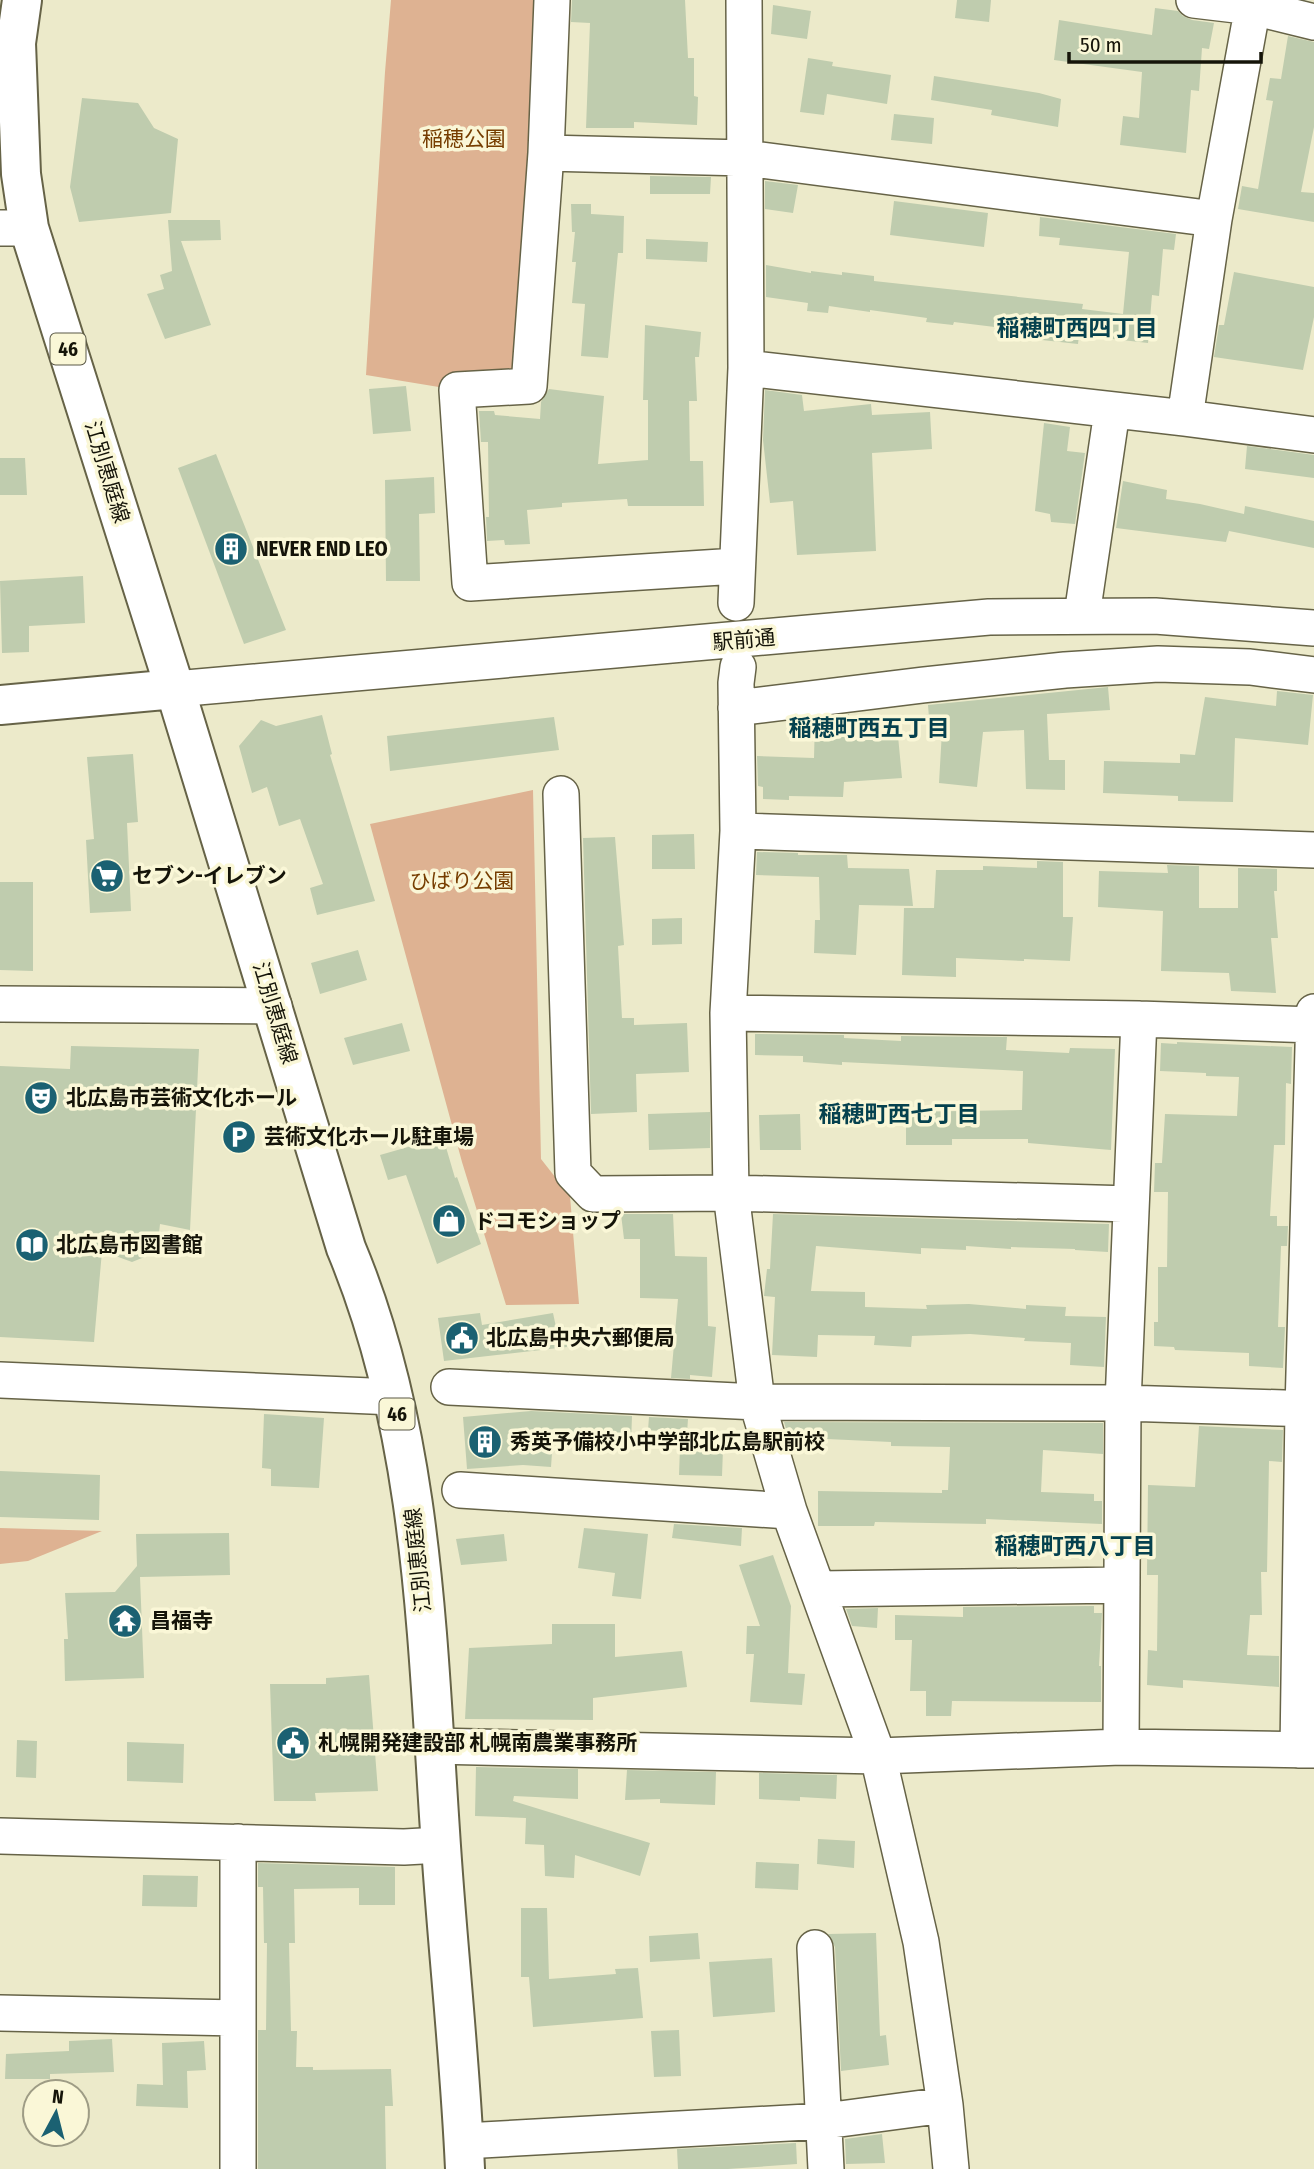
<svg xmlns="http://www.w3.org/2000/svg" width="1314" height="2169" viewBox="0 0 1314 2169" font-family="'Fira Sans Condensed','Noto Sans JP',sans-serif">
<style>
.green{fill:#deb292}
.building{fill:#bfccae}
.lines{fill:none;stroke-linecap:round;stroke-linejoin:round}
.minor-casing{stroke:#666347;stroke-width:38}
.major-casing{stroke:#666347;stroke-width:42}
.minor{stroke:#fff;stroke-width:35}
.major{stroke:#fff;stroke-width:38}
.labels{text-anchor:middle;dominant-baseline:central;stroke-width:7;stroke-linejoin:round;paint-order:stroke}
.shield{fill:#faf7d7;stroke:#5a5847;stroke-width:2}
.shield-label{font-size:19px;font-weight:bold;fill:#151409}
.park-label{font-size:21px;fill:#763d00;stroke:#faf7d7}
.street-label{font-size:21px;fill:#151409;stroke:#faf7d7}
.poi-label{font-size:21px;font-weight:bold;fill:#151409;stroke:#faf7d7;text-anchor:start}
.neighbourhood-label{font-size:23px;font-weight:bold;fill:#05414e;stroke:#faf7d7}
</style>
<rect width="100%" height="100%" fill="#eceaca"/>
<!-- green -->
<path class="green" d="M391 0H552L529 386 457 390 366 375 385 72Z
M533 790 541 1159 570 1196 579 1304 506 1305 462 1162 370 824Z
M0 1528 102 1531 28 1561 0 1564Z"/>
<!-- building -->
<path class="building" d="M572 0H685L688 58H694V96L698 97 697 125 634 122V128H586L590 23 571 22Z
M957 0H991L989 22 955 18Z
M773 5 811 11 807 39 771 34Z
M1155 8 1178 11 1183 16 1192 20 1214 23 1209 49 1202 48 1199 91 1191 90 1186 153 1120 145 1123 116 1139 118 1142 72 1054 60 1059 20 1152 35Z
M1288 36 1314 42V127L1301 192 1314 193V222L1238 209 1242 186 1258 189 1273 101 1266 100 1270 78 1281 79Z
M808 58 833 62 832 66 891 75 887 104 827 94 824 115 800 112Z
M934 76 1039 93 1061 99 1058 127 991 115 992 110 931 100Z
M82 98 138 103 154 128 178 139 171 213 79 222 70 187Z
M894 114 934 118 932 144 891 140Z
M650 176 711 177 710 194H650Z
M765 181 798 185 793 213 765 209Z
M894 201 988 213 984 247 890 235Z
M571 204H591V214L624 216 623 253H618L608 358 581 356 585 304 572 303 576 262H572L575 232H572Z
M1040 217 1176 234 1174 250 1163 249 1159 296 1152 295 1148 343 1079 335 1078 344 1042 340 1010 336 1011 329 954 322 953 325 926 322 927 318 870 310V312L829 306 828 313 807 311 808 303 766 297V265L811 273V271L842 275V272L874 276V281L1083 304 1082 309 1123 314 1129 252 1059 245 1060 238 1039 236Z
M168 220H220L221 240 181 241 211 325 165 339 147 294 164 289 160 275 172 271Z
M646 239 708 242 707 262 646 259Z
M1234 272 1314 287V317L1303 370 1214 357 1219 325H1224Z
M645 325 701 332 699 357H695L697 401H689L690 461H703L704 506H628L627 499 562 503V507L527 510 530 544 505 545 504 540 487 541 486 517H489L488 442H481L479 411H494L495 415 540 419 541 402 549 389 604 396 598 464 648 460V400H643Z
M406 386 411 431 373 434 369 389Z
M765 390 802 395 804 411 871 404 872 415 930 412 932 449 872 453 876 551 797 555 793 501 770 503 763 440Z
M1044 423 1070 427 1067 451 1085 453 1075 524 1051 522 1050 514 1035 511Z
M1247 446 1314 455V478L1245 469Z
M216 454 286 630 244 644 178 468Z
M0 458H25L27 495H0Z
M434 477 435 513 419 514 420 581H386L385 480Z
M1123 481 1167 490 1166 499 1200 504 1244 514 1245 506 1314 521V548L1229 531 1226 542 1116 528Z
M83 576 85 623 29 626V652L2 653 0 581Z
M1108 687 1110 710 1047 714 1049 760H1065V790L1026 789 1024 730 983 732 977 787 939 783 942 731H930L928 705Z
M1277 691 1313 695 1308 745 1235 738 1233 802 1178 801V796L1103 793 1104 761 1180 763V754L1195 755 1205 697 1276 706Z
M849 714 848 740 898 736 902 778 844 782 843 797 789 796V800L763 799V787L758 786 757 756 814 758 815 719Z
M322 715 332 754 330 755 375 901 317 915 310 888 323 884 300 819 279 826 267 787 252 793 239 746 261 720 276 726Z
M554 717 559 750 390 771 387 736Z
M133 754 138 822 127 823 131 911 90 913 86 840 94 839 87 757Z
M694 834 695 869H652V835Z
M615 837 624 945 618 946 622 1018H634V1025L687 1023 689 1072 636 1074 637 1112 591 1114 583 838Z
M757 852 798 853V855H847L848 868 909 869 913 906 859 905 856 955 814 953 815 920H820L819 877 756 875Z
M1037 861 1063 862V917H1073L1070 961 1024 959V961L956 958V977L902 975 904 908H934L936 870H983V866L1037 868Z
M1167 865 1199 866V908H1238V868L1277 869V891H1274L1278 938H1271L1276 993 1231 991 1229 973 1161 971 1163 911 1098 907 1099 871 1168 873Z
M0 882H33V971L0 970Z
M682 918V944L652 945V919Z
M358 950 367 980 320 994 311 963Z
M402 1023 410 1051 353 1065 344 1038Z
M755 1034 844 1035V1038L901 1041V1036L1007 1037 1006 1050 1069 1053 1070 1048 1115 1049 1111 1150 1028 1143V1139H952V1145H906V1112L1022 1110 1023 1071 842 1062V1065L803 1062V1056L755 1055Z
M1177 1042 1292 1047 1291 1084 1286 1083 1285 1145H1274L1270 1216H1277V1226H1288L1287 1246H1281L1278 1327H1285L1283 1368 1249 1366V1353L1175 1350 1174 1347 1154 1346V1322H1158V1267H1167L1168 1192H1154L1155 1163H1162L1165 1114 1237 1116 1239 1077 1206 1076V1073L1160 1071 1161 1043 1177 1044Z
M71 1046 199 1049 190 1230 160 1224 157 1252 132 1262 102 1251 94 1342 0 1337V1066L70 1069Z
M710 1112V1148L649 1150 648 1114Z
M800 1114 801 1150H760L759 1115Z
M443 1137 455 1178 457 1177 481 1244 437 1264 406 1175 388 1180 380 1155Z
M621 1214H673L675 1256 707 1257 708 1326 716 1327 712 1377 690 1375V1379L671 1378 678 1299 640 1298V1239H624Z
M773 1214 1109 1224 1108 1252 1075 1250V1249L1011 1247V1249L966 1246V1250L921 1248V1254L816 1246 811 1291 865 1292V1307L927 1309 926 1305 969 1304 1026 1309V1305L1066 1307 1065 1316 1106 1317 1104 1367 1070 1365 1071 1343 1024 1341 1025 1338 970 1334 912 1336 911 1347 874 1345 875 1336 818 1335 817 1357 772 1355 775 1297 764 1296 767 1269H770Z
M480 1313 482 1325 553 1313 556 1327 564 1325 567 1347 444 1361 438 1318Z
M531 1411 632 1416 631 1443 553 1439 551 1467 523 1465 467 1469 463 1417Z
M264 1414 324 1418 319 1488 271 1486V1469L262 1468Z
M649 1417 688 1419 687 1433 648 1430Z
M784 1422 1103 1423V1454L1043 1450 1041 1492 1094 1494V1501H1102V1524L986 1519V1524L875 1522 874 1526H818V1491L942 1493V1490H948L950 1447 891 1446V1442L827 1439V1443H790Z
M1199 1426 1283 1430 1282 1462 1269 1461 1267 1572H1261L1262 1615H1250L1247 1655 1279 1656V1687L1183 1680V1688L1147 1685 1148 1650 1157 1651 1158 1575H1147L1148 1485 1195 1487Z
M680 1447 723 1449 722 1476 679 1475Z
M0 1471 100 1475 99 1520 0 1517Z
M674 1524 742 1528 741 1546 672 1538Z
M584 1528 648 1534 641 1599 612 1596 615 1573 578 1568Z
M229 1533 230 1575 140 1577 144 1678 65 1681 64 1639H68L65 1593 115 1592 137 1566 136 1534Z
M504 1534 507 1561 461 1565 456 1539Z
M773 1555 791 1606 788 1673 805 1674 802 1705 750 1702 754 1654H746L747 1626H760L739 1565Z
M1094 1606V1613H1102L1099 1666H1101V1702L952 1701 951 1716H926V1691H910L912 1640H895V1615L963 1617V1607Z
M878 1608 877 1628 852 1626 846 1609Z
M552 1624H615V1657L682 1651 687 1687 593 1698V1720L465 1719 469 1648 552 1644Z
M369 1675 378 1791 315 1793 316 1801H274L270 1684H326V1678Z
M17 1740 37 1741 36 1778 16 1777Z
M127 1742 184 1744 183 1783 127 1781Z
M476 1767 578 1769V1799L514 1796 513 1801 650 1843 640 1876 575 1855 574 1878 545 1876 544 1845 525 1844 526 1818 475 1816Z
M627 1770 716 1772 715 1805 660 1803V1799L625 1800Z
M759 1773 837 1775 836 1799 800 1797V1801L759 1799Z
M818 1839 855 1841 854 1868 817 1864Z
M756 1862 799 1864 798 1890 755 1888Z
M258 1863 395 1867V1905H359V1888L294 1889 295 1943H289L291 2031H297L296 2067H313V2070L391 2069 393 2106H385L386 2169H258V2030H266L267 1943H264L263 1887H258Z
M143 1875 198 1876 197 1907 142 1906Z
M521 1908H547L549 1979 616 1974 615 1969 638 1968 643 2018 533 2027 529 1977H521Z
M698 1933 700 1959 650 1962 649 1936Z
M876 1933 880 2036 886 2035 889 2065 841 2071 835 1947 828 1934Z
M772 1958 775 2012 713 2017 709 1962Z
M679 2030 681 2076 654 2077 651 2031Z
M112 2039 114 2072 50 2074V2079H5L6 2054 69 2051V2041Z
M204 2041 206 2070 187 2071 188 2108 136 2106 137 2084 163 2085 162 2043Z
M882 2134 885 2163 846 2164 845 2139Z
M796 2143 797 2164 728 2169H678L677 2149Z"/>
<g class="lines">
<!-- minor casing -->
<g class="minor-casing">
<path id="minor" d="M552 0 546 153 529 386 457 390 470 583 737 566
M1194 0 1253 7 1314 22
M546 153 745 158 1214 219
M0 228H29
M746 368 1185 418 1314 435
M1185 418 1214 219 1254 0
M736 603 746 368 744 0
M1082 615 1112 411
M738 667 736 683 738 831 728 1013 731 1193 757 1402 789 1511 878 1756 921 1942 945 2105 951 2169
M175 689 989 617 1155 616 1314 628
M736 708 923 685 1065 670 1158 664 1250 667 1314 675
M561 794 573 1173 593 1194 731 1193 1131 1204
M738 831 1314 850
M0 1004 274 1006
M728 1013 1139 1019 1314 1025
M0 1380 394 1397
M449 1387 757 1402 1123 1403 1314 1409
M460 1490 789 1511
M818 1589 1122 1585
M434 1746 878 1756 1121 1747 1314 1750
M1121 1747 1123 1403 1139 1019
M1298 1750 1303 1409 1314 1012
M0 1836 404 1847 441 1845
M815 1948 826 2169
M0 2013 238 2018
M464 2141 825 2121 945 2105
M238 2169V1842"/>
</g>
<!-- major casing -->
<g class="major-casing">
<path id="major" d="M22 0 16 43 21 174 29 228 175 689 346 1248C423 1432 427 1635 440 1831 447 1944 460 2056 465 2169
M0 705 175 689"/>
</g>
<!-- minor -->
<use href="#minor" class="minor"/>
<!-- major -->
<use href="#major" class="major"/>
</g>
<!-- icons -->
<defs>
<g id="building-disc" transform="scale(1.75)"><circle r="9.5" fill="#1b6172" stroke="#faf7d7"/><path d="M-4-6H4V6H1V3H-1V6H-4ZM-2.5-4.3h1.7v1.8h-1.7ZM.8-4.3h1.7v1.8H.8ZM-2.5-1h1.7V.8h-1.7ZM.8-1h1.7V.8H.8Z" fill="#fff"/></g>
<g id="supermarket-disc" transform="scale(1.75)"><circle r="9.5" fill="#1b6172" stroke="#faf7d7"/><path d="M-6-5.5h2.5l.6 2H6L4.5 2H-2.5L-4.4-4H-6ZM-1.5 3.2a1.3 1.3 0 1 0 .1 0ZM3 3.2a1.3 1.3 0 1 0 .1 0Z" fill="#fff"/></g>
<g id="theatre-disc" transform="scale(1.75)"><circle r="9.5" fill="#1b6172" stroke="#faf7d7"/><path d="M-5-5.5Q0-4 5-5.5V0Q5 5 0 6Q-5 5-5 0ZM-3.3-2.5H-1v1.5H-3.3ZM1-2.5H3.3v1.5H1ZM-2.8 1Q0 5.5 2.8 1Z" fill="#fff"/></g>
<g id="parking-disc" transform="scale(1.75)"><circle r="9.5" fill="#1b6172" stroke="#faf7d7"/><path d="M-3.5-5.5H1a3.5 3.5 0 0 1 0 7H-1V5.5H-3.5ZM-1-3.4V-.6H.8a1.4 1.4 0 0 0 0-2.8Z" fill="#fff"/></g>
<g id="shop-disc" transform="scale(1.75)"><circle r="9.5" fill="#1b6172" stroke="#faf7d7"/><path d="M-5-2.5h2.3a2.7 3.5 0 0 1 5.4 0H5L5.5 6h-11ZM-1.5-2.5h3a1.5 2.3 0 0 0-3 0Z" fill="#fff"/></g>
<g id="library-disc" transform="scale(1.75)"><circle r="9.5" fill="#1b6172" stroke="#faf7d7"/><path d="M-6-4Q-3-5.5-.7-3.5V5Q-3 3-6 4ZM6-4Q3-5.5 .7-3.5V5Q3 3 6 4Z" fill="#fff"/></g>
<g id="civic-disc" transform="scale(1.75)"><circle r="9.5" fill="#1b6172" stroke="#faf7d7"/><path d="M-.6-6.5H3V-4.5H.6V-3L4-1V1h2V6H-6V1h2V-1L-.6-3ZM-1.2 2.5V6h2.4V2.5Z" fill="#fff"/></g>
<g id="temple-disc" transform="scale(1.75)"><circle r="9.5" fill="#1b6172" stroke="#faf7d7"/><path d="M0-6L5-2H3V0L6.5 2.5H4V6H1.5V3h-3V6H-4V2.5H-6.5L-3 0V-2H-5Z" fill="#fff"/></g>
</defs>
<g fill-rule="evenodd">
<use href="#building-disc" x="231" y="549"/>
<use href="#supermarket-disc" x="107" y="876"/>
<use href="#theatre-disc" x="41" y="1098"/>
<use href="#parking-disc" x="239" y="1137"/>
<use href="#shop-disc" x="449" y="1221"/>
<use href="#library-disc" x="32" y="1245"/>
<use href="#civic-disc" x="462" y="1338"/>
<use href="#building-disc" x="485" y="1442"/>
<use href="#temple-disc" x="125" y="1621"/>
<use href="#civic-disc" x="293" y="1743"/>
</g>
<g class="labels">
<!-- shield labels -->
<g class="shield">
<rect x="50.5" y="333.5" width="35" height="31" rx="5"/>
<rect x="379.5" y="1398.5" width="35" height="31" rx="5"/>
</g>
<g class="shield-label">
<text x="68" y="349">46</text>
<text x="397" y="1414">46</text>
</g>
<!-- park labels -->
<g class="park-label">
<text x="464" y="139">稲穂公園</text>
<text x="462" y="881">ひばり公園</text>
</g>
<!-- street labels -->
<g class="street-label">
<text transform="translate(107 472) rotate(73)">江別恵庭線</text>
<text transform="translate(744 640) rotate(-5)">駅前通</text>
<text transform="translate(275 1013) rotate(73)">江別恵庭線</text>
<text transform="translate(418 1560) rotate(-96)">江別恵庭線</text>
</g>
<!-- poi labels -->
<g class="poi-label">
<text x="256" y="549">NEVER END LEO</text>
<text x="132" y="876">セブン-イレブン</text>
<text x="66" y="1098">北広島市芸術文化ホール</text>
<text x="264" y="1137">芸術文化ホール駐車場</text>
<text x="474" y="1221">ドコモショップ</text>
<text x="56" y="1245">北広島市図書館</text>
<text x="486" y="1338">北広島中央六郵便局</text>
<text x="510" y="1442">秀英予備校小中学部北広島駅前校</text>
<text x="150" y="1621">昌福寺</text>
<text x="318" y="1743">札幌開発建設部 札幌南農業事務所</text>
</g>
<!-- neighbourhood labels -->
<g class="neighbourhood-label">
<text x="1077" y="328">稲穂町西四丁目</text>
<text x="869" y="728">稲穂町西五丁目</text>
<text x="899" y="1114">稲穂町西七丁目</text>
<text x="1075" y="1546">稲穂町西八丁目</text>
</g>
</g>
<!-- north arrow -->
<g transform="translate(56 2113) rotate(7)"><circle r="33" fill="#faf7d7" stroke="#9e9c85" stroke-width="2"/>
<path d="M0-5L12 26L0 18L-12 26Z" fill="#1b6172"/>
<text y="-10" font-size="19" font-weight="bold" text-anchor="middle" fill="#151409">N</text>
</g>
<!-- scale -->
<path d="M1069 52v10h192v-10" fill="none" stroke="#151409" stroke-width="3.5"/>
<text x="1080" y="52" font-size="21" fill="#151409" stroke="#faf7d7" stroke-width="5" paint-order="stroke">50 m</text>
</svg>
